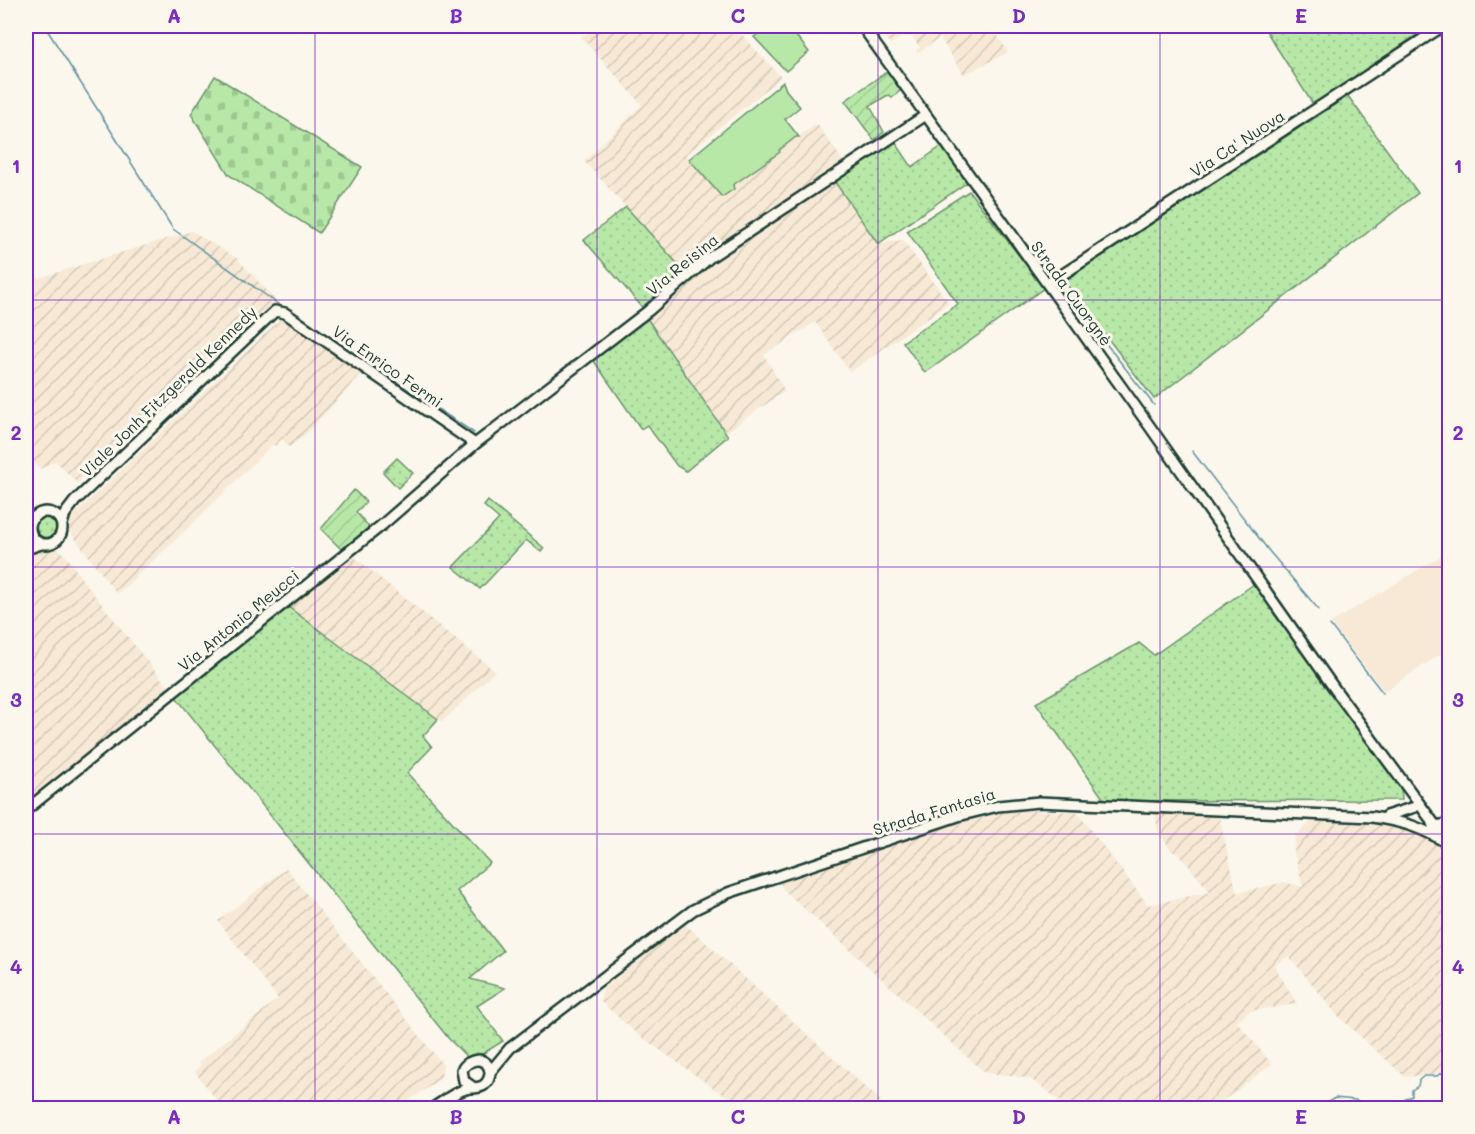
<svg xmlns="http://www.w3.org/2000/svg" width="1475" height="1134" viewBox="0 0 1475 1134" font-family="Mali,sans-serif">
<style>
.built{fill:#f7e9d5}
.industrial{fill:url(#industrial-furrows)}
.grass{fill:url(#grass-dots);stroke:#6c926e;stroke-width:1.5}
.cemetery{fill:url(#cemetery-stones);stroke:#6c926e;stroke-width:1.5}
.garden{fill:url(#garden-furrows);stroke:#6c926e;stroke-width:1.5}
.pitch{fill:#b8e8a8;stroke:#6c926e;stroke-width:1.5}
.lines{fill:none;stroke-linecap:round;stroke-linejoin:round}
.stream{stroke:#6092a2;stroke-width:1.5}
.secondary-casing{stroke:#1f3d34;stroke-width:14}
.secondary{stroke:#fbf7ec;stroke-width:9}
.grid{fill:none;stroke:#7b2cbf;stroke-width:1.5;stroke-opacity:0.55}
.labels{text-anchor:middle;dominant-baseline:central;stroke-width:6;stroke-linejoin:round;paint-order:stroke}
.street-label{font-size:16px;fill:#1f3d34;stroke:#fbf7ec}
.neatline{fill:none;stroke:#7b2cbf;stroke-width:2}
.grid-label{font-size:20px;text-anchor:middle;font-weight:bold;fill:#7b2cbf}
</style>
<defs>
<pattern id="industrial-furrows" width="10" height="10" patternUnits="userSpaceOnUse" patternTransform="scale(1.5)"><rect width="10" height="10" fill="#f7e9d5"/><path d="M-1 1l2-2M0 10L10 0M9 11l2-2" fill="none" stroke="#d3c9b7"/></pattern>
<pattern id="grass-dots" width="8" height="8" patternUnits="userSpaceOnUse" patternTransform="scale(1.5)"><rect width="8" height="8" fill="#b8e8a8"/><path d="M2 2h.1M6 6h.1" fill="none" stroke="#9ec891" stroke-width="1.8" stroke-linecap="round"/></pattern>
<pattern id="cemetery-stones" width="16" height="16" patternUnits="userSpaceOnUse" patternTransform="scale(1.5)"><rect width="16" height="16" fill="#b8e8a8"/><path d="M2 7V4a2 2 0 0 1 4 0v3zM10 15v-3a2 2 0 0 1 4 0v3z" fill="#9ec891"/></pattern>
<pattern id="garden-furrows" width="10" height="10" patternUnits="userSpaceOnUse" patternTransform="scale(1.5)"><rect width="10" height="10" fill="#b8e8a8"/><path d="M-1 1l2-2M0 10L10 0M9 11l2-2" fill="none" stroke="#9ec891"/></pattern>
</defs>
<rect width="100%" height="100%" fill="#fbf7ec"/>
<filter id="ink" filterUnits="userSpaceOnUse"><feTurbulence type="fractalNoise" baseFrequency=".0167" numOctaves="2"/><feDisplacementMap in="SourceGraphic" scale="12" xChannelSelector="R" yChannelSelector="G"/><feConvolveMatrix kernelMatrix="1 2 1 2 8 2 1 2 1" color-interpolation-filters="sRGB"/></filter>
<g filter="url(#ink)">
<!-- built -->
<path class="built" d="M1449 551V649L1384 691 1331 623Z"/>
<!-- industrial -->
<path class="industrial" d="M596 26H734L781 77 686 155 722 197 733 185 778 150 817 124 846 165 702 258 685 272 584 161 642 105 581 37Z
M877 26H992L1008 52 964 75 940 38 917 53 916 50 920 48 910 33 890 44Z
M834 181 878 244 903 240 949 303 850 372 815 322 764 355 785 391 726 432 646 316 698 268 798 200 802 204Z
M192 231 238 259 279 304 250 318 77 483 56 461 40 469 26 455V282Z
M283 317 364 371 305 435 289 447 282 439 275 446 273 444 186 530 117 594 70 532 67 521Z
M48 544 56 547 67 557 84 582 172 692 26 805V554L32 548Z
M352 555 495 671 443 721 438 719 287 606Z
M1012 810 1077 812 1148 905 1210 892 1179 854 1172 851 1158 832 1155 812 1219 816 1237 893 1284 882 1303 887 1294 851 1295 836 1311 822 1387 824 1430 835 1449 861V1066L1436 1074 1405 1077 1337 1015 1289 956 1274 965 1297 1004 1249 1011 1237 1022 1272 1064 1213 1108H1067L1044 1088 1030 1079 1010 1075 985 1073 784 890 780 884 791 878 955 825Z
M286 868 443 1065 441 1078 407 1102 392 1108H223L194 1071 201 1065 199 1062 278 999 218 921Z
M684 923 881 1101 869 1105 856 1106 744 1100 729 1097 716 1090 636 1033 600 1001 603 988Z"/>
<!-- grass -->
<path class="grass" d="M1263 26H1426V28L1314 106Z
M1348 96 1418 193 1154 399 1064 281Z
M892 137 912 167 942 146 969 181 878 244 832 178Z
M969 191 1044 288 925 373 903 342 958 304 907 231Z
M626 207 685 272 642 307 584 240Z
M646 317 728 436 686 471 677 466 647 425 641 429 594 361 595 356Z
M397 458 413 473 398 488 383 472Z
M488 501 544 548 541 552 526 540 480 589 453 567 499 519 484 506Z
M33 528a13 13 0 1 1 26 0a13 13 0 1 1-26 0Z
M1254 584 1401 787 1402 800 1105 801 1036 703 1139 643 1154 655Z
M287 606 438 719 423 736 432 747 407 773 490 863 457 891 503 951 470 979 505 988 477 1006 503 1041 471 1061 449 1039 172 692Z"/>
<!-- cemetery -->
<path class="cemetery" d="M215 76 362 167 319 233 229 175 191 114Z"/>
<!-- garden -->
<path class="garden" d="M889 70 902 89 892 98 890 95 886 96 870 106 884 132 874 140 845 101Z
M354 490 366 502 356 512 369 527 342 550 321 529Z"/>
<!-- pitch -->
<path class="pitch" d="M767 26H788L809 52 786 71 754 37Z
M783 82 786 90 800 107 785 119 799 137H796L779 150 780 152 733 185 734 189 722 197 689 159Z"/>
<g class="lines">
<!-- stream -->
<path class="stream" d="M44 26 46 28 49 26
M46 28 173 229 285 309
M1068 295 1154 405
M315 328 474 433
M1192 451 1269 551 1319 610
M1330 625 1383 693
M1051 1108 1059 1105 1062 1108
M1318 1108 1335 1098 1355 1100 1364 1105 1400 1102 1412 1096V1090L1418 1086 1419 1080 1424 1076H1437L1450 1068"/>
<!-- secondary casing -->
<g class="secondary-casing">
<path id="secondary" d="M862 26 1148 424 1334 688 1446 840
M1048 284 1443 26
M30 528a16 16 0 1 1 32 0a16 16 0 1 1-32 0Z
M62 524 65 514 75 501 275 311 285 313 475 444
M26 549 41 544
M26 810 382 525 475 444 648 311 709 258 926 115
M1386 816 1415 807
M1433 826 1450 824
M490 1072 510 1048 693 910 728 893 958 816 998 806 1039 802 1372 817C1401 821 1425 828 1450 845
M26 1108H38
M433 1108C443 1102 454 1092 466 1089 472 1087 479 1089 484 1085 488 1082 490 1077 490 1072 488 1055 468 1058 462 1070L464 1081 474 1088"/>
</g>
<!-- secondary -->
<use href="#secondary" class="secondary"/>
</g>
</g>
<!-- grid -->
<path class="grid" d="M315 26V1108M597 26V1108M878 26V1108M1160 26V1108M26 300H1450M26 567H1450M26 834H1450"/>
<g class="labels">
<!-- street labels -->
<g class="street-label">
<text transform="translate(1237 143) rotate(-33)">Via Ca' Nuova</text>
<text transform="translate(682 264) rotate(-39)">Via Reisina</text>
<text transform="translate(1072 293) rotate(54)">Strada Cuorgnè</text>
<text transform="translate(388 366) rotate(35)">Via Enrico Fermi</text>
<text transform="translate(168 391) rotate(-44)">Viale Jonh Fitzgerald Kennedy</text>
<text transform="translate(238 620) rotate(-39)">Via Antonio Meucci</text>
<text transform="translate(934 811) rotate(-17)">Strada Fantasia</text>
</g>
</g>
<!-- margin -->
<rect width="1475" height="1134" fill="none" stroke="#fbf7ec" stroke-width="66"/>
<rect x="33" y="33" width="1409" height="1068" class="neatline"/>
<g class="grid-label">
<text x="174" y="23">A</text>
<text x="456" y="23">B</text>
<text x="738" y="23">C</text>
<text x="1019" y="23">D</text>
<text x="1301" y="23">E</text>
<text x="16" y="173">1</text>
<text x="1458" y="173">1</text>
<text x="16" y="440">2</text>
<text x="1458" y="440">2</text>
<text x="16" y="707">3</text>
<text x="1458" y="707">3</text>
<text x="16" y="974">4</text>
<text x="1458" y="974">4</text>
<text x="174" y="1124">A</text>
<text x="456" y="1124">B</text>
<text x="738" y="1124">C</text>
<text x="1019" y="1124">D</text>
<text x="1301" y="1124">E</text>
</g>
</svg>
